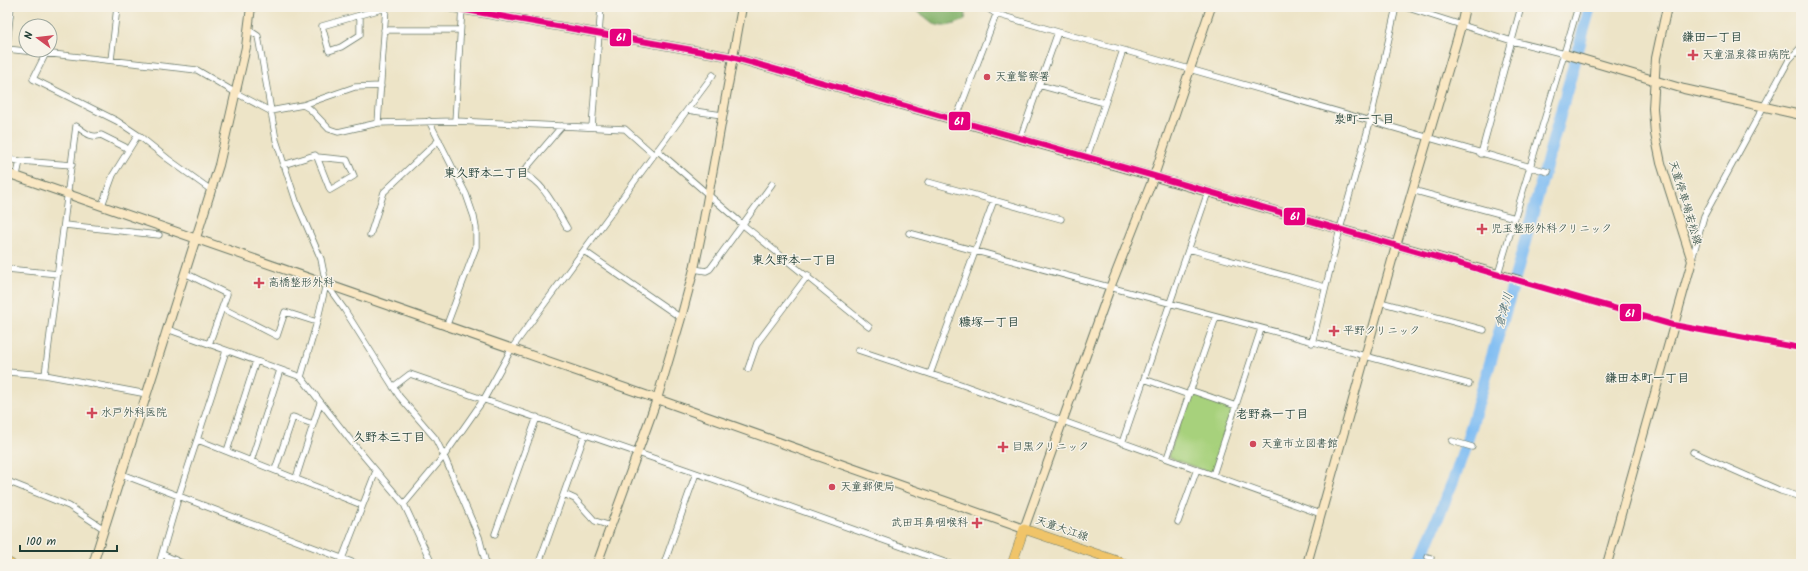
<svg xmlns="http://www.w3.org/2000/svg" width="1808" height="571" viewBox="0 0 1808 571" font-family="Kalam,'Klee One',sans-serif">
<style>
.green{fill:#a7d17c;stroke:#638758}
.forest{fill:#85b36c;stroke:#527850}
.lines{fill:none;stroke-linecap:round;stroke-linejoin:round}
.river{stroke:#80bdf3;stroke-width:12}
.street-casing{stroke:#677767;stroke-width:7}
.secondary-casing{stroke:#677767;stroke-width:10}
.primary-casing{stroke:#677767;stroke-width:10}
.street{stroke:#fff;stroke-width:5.5}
.secondary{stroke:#f9e7c3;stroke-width:8}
.primary{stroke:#f0c469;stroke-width:9}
.bus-1-casing{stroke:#f7f3e8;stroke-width:9}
.bus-1{stroke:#e5007d;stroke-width:6}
.poi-dot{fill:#d1495b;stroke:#f7f3e8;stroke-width:1.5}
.labels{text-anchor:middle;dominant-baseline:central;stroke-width:3;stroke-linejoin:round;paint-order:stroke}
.poi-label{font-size:11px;fill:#1f3d34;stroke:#f7f3e8;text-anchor:start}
.street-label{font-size:11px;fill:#1f3d34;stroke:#f7f3e8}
.neighbourhood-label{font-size:12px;font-weight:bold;fill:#1f3d34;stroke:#f7f3e8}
.water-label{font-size:12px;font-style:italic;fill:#375d64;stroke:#f7f3e8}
.line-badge{stroke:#f7f3e8;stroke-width:1.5}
.badge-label{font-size:11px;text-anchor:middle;font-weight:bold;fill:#fff}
</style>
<rect width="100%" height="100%" fill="#f7f3e8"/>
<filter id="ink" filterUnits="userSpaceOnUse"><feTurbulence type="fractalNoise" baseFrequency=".025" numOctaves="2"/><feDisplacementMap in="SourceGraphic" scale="8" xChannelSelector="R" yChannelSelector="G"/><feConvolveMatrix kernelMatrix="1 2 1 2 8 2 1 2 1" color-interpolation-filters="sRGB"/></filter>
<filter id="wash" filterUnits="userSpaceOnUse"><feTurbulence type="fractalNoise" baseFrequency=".012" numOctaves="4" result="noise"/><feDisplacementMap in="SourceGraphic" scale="16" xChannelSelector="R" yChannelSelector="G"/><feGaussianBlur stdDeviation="0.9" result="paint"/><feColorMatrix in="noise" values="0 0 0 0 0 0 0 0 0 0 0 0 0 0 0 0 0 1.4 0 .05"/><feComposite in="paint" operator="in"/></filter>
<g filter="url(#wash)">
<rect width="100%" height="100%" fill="#ede4c7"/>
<!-- green -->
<path class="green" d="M1191 391 1235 407 1213 474 1168 457Z"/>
<!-- forest -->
<path class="forest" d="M906 7H964L966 12 965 20C928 36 936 16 906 7Z"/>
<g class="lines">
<!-- river -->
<path class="river" d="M1419 564 1455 476 1467 441 1511 292 1590 7"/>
</g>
</g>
<g filter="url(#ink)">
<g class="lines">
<!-- street casing -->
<g class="street-casing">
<path id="street" d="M986 7 996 14 1058 32
M1405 7 1512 41 1565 54
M360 15V35L341 47 329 51 322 26 385 8
M249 30 258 36 276 140 297 204 321 259 326 284 344 309 399 396 435 438 444 456 479 537 486 564
M384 30H460
M7 46 11 7
M7 49 197 70 236 93 270 111 303 105 310 109 329 129 338 132 378 123 455 121 625 129 654 155
M1123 50 1548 172
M46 53 33 79 117 121 138 135 168 159 211 190
M111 60 117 7
M1039 85 1105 103
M303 105 355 87 381 86
M687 110 713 75
M956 119 999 7
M429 121 466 194 474 217 476 228V247L446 327
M455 121 462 7
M378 123 386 7
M562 126 522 173C544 182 555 208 567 228
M592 127 601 7
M1020 139 1058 32 1123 50 1087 157
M657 150 742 224 869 327
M1481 154 1521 7
M7 159 20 161
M283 165 315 155 317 157 347 160 354 176 330 190 317 157
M17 175 20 161 72 165
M928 182 1061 219
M1412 190 1515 218
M102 205 113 175 138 135
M65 225 159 235
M909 233 1469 384
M370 235 384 192 439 140
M1189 249 1325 287
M584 251 681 318
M1692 259 1704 216 1789 60 1801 47
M7 269 58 274
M694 269 706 271 710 269 772 184
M185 273 227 294 209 344
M1498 274 1578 7
M1519 280 1673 325 1801 348
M1380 302 1484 330
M222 308 277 336 285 312 317 322
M167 329 301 377 351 441 404 504 432 564
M1312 343 1340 229 1370 122 1396 7
M858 350 960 384 1321 514
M748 369 757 343 808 275
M7 372 45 375 147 394
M930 374 994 200
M45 375 76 126C85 132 91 139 101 135L125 147 128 150
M301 377 317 322 326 284
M1144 379 1189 395
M393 387 410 374 696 473 950 564
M1190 390 1236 406
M198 440 362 505
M1452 441 1472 447
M1122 443 1208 192
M227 451 256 361
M1693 452 1781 491 1801 497
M1167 458 1216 317
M251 461 280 370
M275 470 293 417 313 424
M121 474 357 564
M1213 475 1261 329
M296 478 320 403
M7 481 69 506 104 529
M564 494 575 499 595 521 611 526
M404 504 444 456 463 429 484 399 512 348 687 110 722 115
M1178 522 1197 469
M495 534 537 417
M162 554 184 564
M1428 557 1431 558
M540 560 585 434
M159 564 179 495 226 351
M340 564 376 471
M664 564 696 473"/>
</g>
<!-- secondary casing -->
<g class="secondary-casing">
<path id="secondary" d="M449 7 732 57 1519 280
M1565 54 1684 89 1801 115
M7 173 657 399 1024 529 1110 288 1154 176 1211 7
M93 564 219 165 246 47 251 7
M597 564 657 399 681 318 694 269 702 230 742 7
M1307 564 1396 246 1461 26 1465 7
M1607 564 1692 261 1661 163 1655 134 1653 108 1656 58 1667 7"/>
</g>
<!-- primary casing -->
<g class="primary-casing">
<path id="primary" d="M7 562 11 564
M1012 564 1024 529 1126 564"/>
</g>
<!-- street -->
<use href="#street" class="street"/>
<!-- secondary -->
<use href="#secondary" class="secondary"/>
<!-- primary -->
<use href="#primary" class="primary"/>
<!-- bus-1 casing -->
<g class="bus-1-casing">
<path id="bus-1" d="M449 7 732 57 1154 176 1673 325 1801 348"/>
</g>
<!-- bus-1 -->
<use href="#bus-1" class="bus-1"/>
</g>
</g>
<!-- markers -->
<g class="poi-dot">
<path d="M1691 49h4v4h4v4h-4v4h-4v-4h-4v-4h4z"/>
<circle cx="987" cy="77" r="4"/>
<path d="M1480 223h4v4h4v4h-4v4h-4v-4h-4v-4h4z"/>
<path d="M257 277h4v4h4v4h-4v4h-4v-4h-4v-4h4z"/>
<path d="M1332 325h4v4h4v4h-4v4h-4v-4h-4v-4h4z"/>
<path d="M90 407h4v4h4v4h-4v4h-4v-4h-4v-4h4z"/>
<circle cx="1253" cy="444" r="4"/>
<path d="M1001 441h4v4h4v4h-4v4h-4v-4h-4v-4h4z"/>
<circle cx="832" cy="487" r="4"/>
<path d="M975 517h4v4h4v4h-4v4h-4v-4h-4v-4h4z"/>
</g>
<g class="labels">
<!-- poi labels -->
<g class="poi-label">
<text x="1702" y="55">天童温泉篠田病院</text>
<text x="995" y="77">天童警察署</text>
<text x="1491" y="229">児玉整形外科クリニック</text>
<text x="268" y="283">高橋整形外科</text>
<text x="1343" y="331">平野クリニック</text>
<text x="101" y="413">水戸外科医院</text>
<text x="1261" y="444">天童市立図書館</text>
<text x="1012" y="447">目黒クリニック</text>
<text x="840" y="487">天童郵便局</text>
<text x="968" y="523" text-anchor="end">武田耳鼻咽喉科</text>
</g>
<!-- street labels -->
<g class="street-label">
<text transform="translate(1685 203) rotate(73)">天童停車場若松線</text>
<text transform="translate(1062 529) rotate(19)">天童大江線</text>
</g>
<!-- neighbourhood labels -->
<g class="neighbourhood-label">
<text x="1712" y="37">鎌田一丁目</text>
<text x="1364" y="119">泉町一丁目</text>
<text x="486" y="173">東久野本二丁目</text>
<text x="794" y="260">東久野本一丁目</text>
<text x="989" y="322">糠塚一丁目</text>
<text x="1647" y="378">鎌田本町一丁目</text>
<text x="1272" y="414">老野森一丁目</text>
<text x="389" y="437">久野本三丁目</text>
</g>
<!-- water labels -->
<g class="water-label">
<text transform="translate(1504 310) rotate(-74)">倉津川</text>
</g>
</g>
<g class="line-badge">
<rect x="609" y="28" width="23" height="19" rx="4" fill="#e5007d"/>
<rect x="948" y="111" width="23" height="20" rx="4" fill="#e5007d"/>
<rect x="1283" y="207" width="23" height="19" rx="4" fill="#e5007d"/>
<rect x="1619" y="303" width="23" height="19" rx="4" fill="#e5007d"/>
</g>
<g class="badge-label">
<text x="621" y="41">61</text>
<text x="959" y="125">61</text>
<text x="1295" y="220">61</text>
<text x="1630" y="317">61</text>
</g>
<!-- margin -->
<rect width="1808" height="571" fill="none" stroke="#f7f3e8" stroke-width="24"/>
<!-- north arrow -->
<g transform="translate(38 38) rotate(285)"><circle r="19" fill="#f7f3e8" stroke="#a1aaa0"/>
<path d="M0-3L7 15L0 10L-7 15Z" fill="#d1495b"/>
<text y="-6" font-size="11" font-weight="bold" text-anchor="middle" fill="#1f3d34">N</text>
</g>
<!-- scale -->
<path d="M20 545v6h97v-6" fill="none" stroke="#1f3d34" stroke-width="2"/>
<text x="26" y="545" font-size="12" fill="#1f3d34" stroke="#f7f3e8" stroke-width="3" paint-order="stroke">100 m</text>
</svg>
